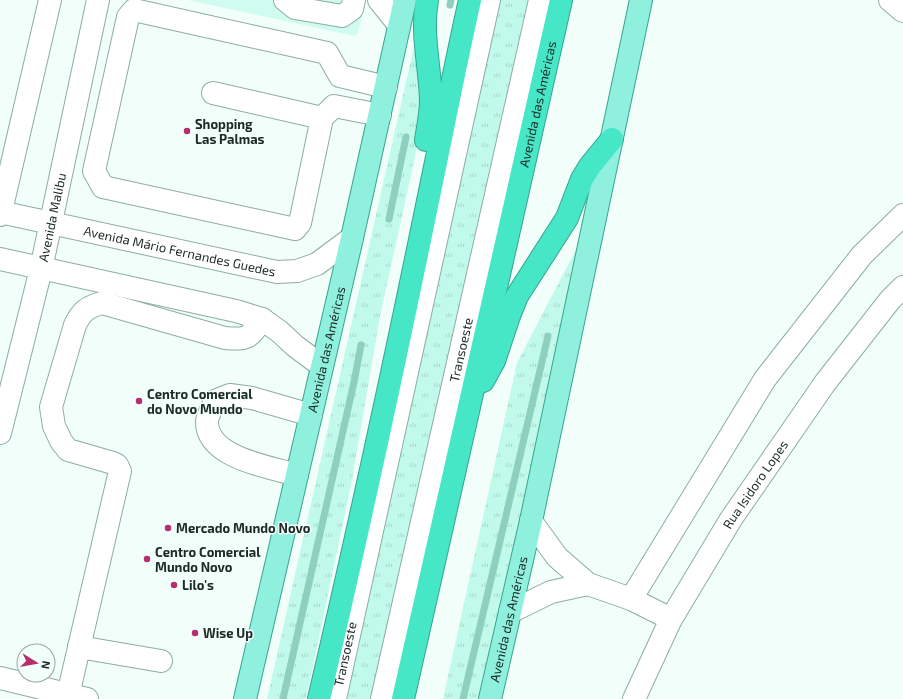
<svg xmlns="http://www.w3.org/2000/svg" width="903" height="699" viewBox="0 0 903 699" font-family="'Exo 2',sans-serif">
<style>
.built{fill:#d0fcf0}
.grass{fill:url(#grass-tufts)}
.lines{fill:none;stroke-linecap:round;stroke-linejoin:round}
.stream{stroke:#8ecfbe;stroke-width:7}
.minor-casing{stroke:#8cada4;stroke-width:24}
.major-casing{stroke:#37a48f;stroke-width:24}
.highway-casing{stroke:#37a48f;stroke-width:24}
.minor{stroke:#fff;stroke-width:22}
.major{stroke:#8ff1dd;stroke-width:22}
.highway{stroke:#45e7c7;stroke-width:22}
.poi-dot{fill:#b62e6e;stroke:#f1fefa;stroke-width:1.5}
.labels{text-anchor:middle;dominant-baseline:central;stroke-width:3;stroke-linejoin:round;paint-order:stroke}
.street-label{font-size:13px;fill:#1c2926;stroke:#f1fefa}
.poi-label{font-size:13px;font-weight:bold;fill:#1c2926;stroke:#f1fefa;text-anchor:start}
</style>
<defs>
<pattern id="grass-tufts" width="24" height="20" patternUnits="userSpaceOnUse"><rect width="24" height="20" fill="#c1faea"/><path d="M3 7l-1-3M5 7V3M7 7l1-3M15 17l-1-3M17 17v-4M19 17l1-3" fill="none" stroke="#a5d6c9"/></pattern>
</defs>
<rect width="100%" height="100%" fill="#f1fefa"/>
<!-- built -->
<path class="built" d="M188 0H366L358 32 355 36Z"/>
<!-- grass -->
<path class="grass" d="M500 0H531L377 699H345Z
M413 51H417L420 119 418 143 380 316 352 480 306 699H267Z
M584 234 480 699H443L517 363Z"/>
<g class="lines">
<!-- stream -->
<path class="stream" d="M450 5 451 0
M389 219 406 137
M283 699 354 382 361 345
M463 699 548 336"/>
<!-- minor casing -->
<g class="minor-casing">
<g id="minor">
<path d="M285 0 295 8 342 16 352 9 354 0"/>
<path d="M379 0 399 25"/>
<path d="M890 0 903 11"/>
<path d="M213 93 322 118"/>
<path d="M380 115 334 106 322 118 300 223 295 229 103 187 94 171 128 17 134 10 327 53 340 76 386 87"/>
<path id="s1" d="M0 212 277 272 297 271 317 264 352 238"/>
<path d="M0 215 50 0"/>
<path d="M0 259 236 311 262 319 280 332 295 346 322 366"/>
<path id="s2" d="M0 433 41 269 98 0"/>
<path d="M297 475C270 467 207 458 207 422 207 415 213 407 215 401L230 395 252 398 311 415"/>
<path d="M531 521 557 557 588 584 631 599 671 619"/>
<path d="M631 599 765 379 862 255 903 215"/>
<path d="M510 612 551 592 588 584"/>
<path d="M79 647 161 661"/>
<path d="M0 678 87 699"/>
<path d="M68 695 120 471 117 465 113 463 68 450 61 441 54 426 51 407 75 325C82 311 87 307 102 303L225 338C249 340 249 338 262 319"/>
<path id="s3" d="M335 699 489 0"/>
<path id="s4" d="M382 699 540 0"/>
<path id="s5" d="M634 699 671 619 731 519 825 383 890 300 903 287"/>
</g>
</g>
<!-- major casing -->
<g class="major-casing">
<g id="major">
<path id="s6" d="M245 699 352 238 405 0"/>
<path id="s7" d="M490 699 531 521 641 0"/>
</g>
</g>
<!-- highway casing -->
<g class="highway-casing">
<g id="highway">
<path d="M426 140C428 127 431 113 431 100 430 66 421 34 427 0"/>
<path d="M483 381 494 361 509 316 517 296 567 218 582 179 590 166 612 139"/>
<path d="M319 699C358 533 394 367 428 201 442 134 455 67 470 0"/>
<path id="s8" d="M403 699 561 0"/>
</g>
</g>
<!-- minor -->
<use href="#minor" class="minor"/>
<!-- major -->
<use href="#major" class="major"/>
<!-- highway -->
<use href="#highway" class="highway"/>
</g>
<!-- markers -->
<g class="poi-dot">
<circle cx="187" cy="131" r="4"/>
<circle cx="139" cy="401" r="4"/>
<circle cx="168" cy="528" r="4"/>
<circle cx="147" cy="559" r="4"/>
<circle cx="174" cy="585" r="4"/>
<circle cx="195" cy="633" r="4"/>
</g>
<g class="labels">
<!-- street labels -->
<g class="street-label">
<text stroke="none"><textPath href="#s8" startOffset="610">Avenida das Américas</textPath></text>
<text stroke="none"><textPath href="#s2" startOffset="222">Avenida Malibu</textPath></text>
<text stroke="none"><textPath href="#s1" startOffset="184">Avenida Mário Fernandes Guedes</textPath></text>
<text stroke="none"><textPath href="#s4" startOffset="358">Transoeste</textPath></text>
<text stroke="none"><textPath href="#s6" startOffset="359">Avenida das Américas</textPath></text>
<text stroke="none"><textPath href="#s5" startOffset="247">Rua Isidoro Lopes</textPath></text>
<text stroke="none"><textPath href="#s7" startOffset="82">Avenida das Américas</textPath></text>
<text stroke="none"><textPath href="#s3" startOffset="46">Transoeste</textPath></text>
</g>
<!-- poi labels -->
<g class="poi-label">
<text x="195" y="124">Shopping<tspan x="195" dy="15">Las Palmas</tspan></text>
<text x="147" y="394">Centro Comercial<tspan x="147" dy="15">do Novo Mundo</tspan></text>
<text x="176" y="528">Mercado Mundo Novo</text>
<text x="155" y="552">Centro Comercial<tspan x="155" dy="15">Mundo Novo</tspan></text>
<text x="182" y="585">Lilo's</text>
<text x="203" y="633">Wise Up</text>
</g>
</g>
<!-- north arrow -->
<g transform="translate(36 663) rotate(101)"><circle r="19" fill="#f1fefa" stroke="#9ca9a5"/>
<path d="M0-3L7 15L0 10L-7 15Z" fill="#b62e6e"/>
<text y="-6" font-size="11" font-weight="bold" text-anchor="middle" fill="#1c2926">N</text>
</g>
</svg>
